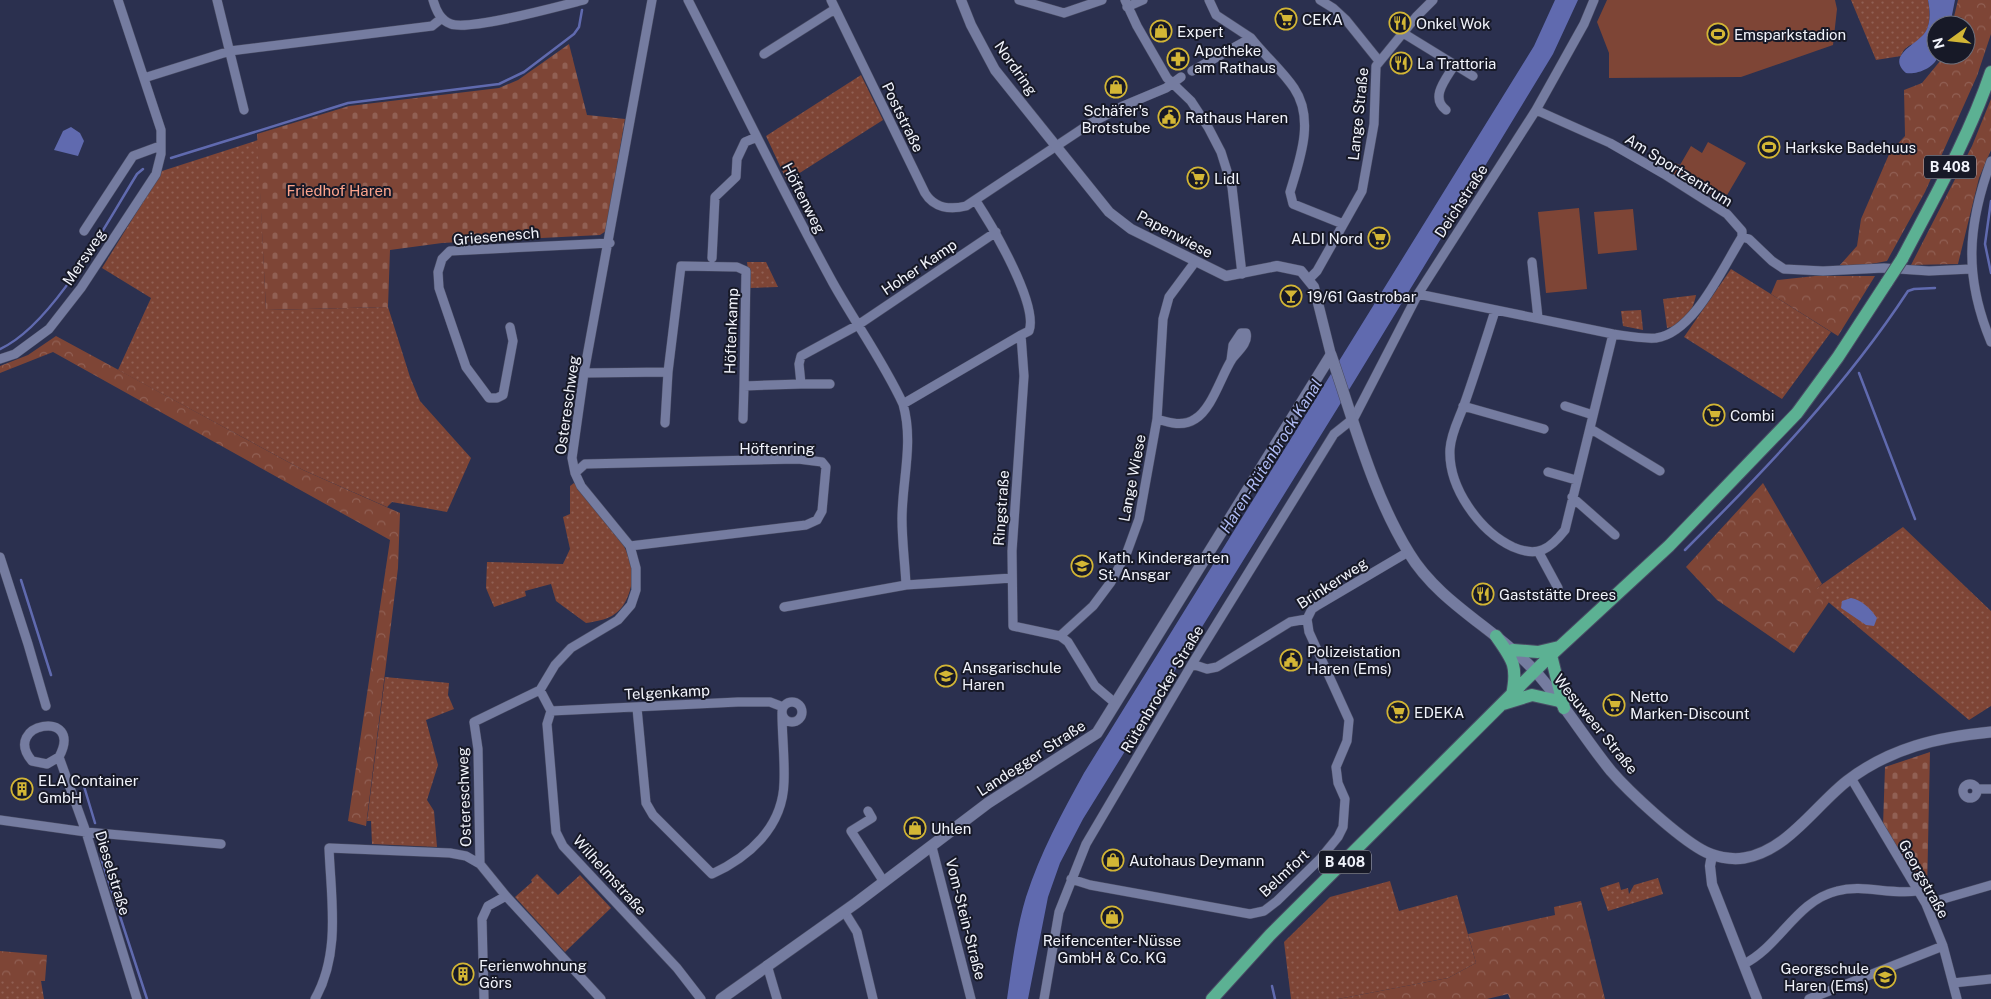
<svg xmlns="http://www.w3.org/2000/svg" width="1991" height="999" viewBox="0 0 1991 999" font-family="'Public Sans',sans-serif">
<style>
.grass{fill:url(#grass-dots)}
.forest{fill:url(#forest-crowns)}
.cemetery{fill:url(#cemetery-stones)}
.pitch{fill:#7e4536}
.water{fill:#606aaf}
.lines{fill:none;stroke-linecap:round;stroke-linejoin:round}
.stream{stroke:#606aaf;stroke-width:2.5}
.minor-casing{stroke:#494c64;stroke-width:10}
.tertiary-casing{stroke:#494c64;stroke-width:11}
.secondary-casing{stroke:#494c64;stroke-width:12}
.primary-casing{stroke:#494c64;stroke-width:14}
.minor{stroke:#757ca0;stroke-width:9}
.tertiary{stroke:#757ca0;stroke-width:10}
.secondary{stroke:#757ca0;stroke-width:11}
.primary{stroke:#5cb193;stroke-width:12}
.primary-bridge-casing{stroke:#494c64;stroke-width:14;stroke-linecap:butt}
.primary-bridge{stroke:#5cb193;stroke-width:12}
.labels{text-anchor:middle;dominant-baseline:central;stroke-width:4;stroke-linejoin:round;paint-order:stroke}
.shield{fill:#171927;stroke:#b0b2bb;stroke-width:1}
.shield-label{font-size:14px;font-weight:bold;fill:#f1f3fb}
.poi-label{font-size:15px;fill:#f1f3fb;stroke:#171927;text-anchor:start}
.street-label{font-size:15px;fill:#f1f3fb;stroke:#171927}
.park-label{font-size:15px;fill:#fda58e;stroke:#171927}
.water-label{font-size:16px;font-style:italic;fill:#afbbf4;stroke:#171927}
</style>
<defs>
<pattern id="grass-dots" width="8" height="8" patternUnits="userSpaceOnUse" patternTransform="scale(1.25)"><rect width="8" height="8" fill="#7e4536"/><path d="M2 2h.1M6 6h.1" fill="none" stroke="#916054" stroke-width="1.8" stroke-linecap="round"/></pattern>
<pattern id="forest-crowns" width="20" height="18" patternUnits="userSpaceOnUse" patternTransform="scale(1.25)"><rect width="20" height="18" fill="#7e4536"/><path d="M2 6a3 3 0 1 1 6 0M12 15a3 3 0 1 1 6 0" fill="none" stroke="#916054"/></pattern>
<pattern id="cemetery-stones" width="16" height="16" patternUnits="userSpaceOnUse" patternTransform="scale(1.25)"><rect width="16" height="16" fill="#7e4536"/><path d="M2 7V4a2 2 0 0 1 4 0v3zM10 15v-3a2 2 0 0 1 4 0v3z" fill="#916054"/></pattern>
</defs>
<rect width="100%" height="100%" fill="#2b304f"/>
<!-- grass -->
<path class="grass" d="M1851 0H1928C1931 17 1931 33 1915 43 1908 46 1903 49 1901 56L1876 60Z
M861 75 883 120 787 181 766 136Z
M258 140 266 310 388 307 410 377 420 401 471 458 447 512 392 502 387 507 303 470 118 370 151 298 102 268 162 171Z
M747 262H766L778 287 750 288Z
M1731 269 1831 332 1782 399 1684 337Z
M1696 295C1693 311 1684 325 1667 328L1663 299Z
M1641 310 1643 330 1623 326 1621 311Z
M574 483C599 512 646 553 628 596 620 616 607 620 586 623L556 601 551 584 525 591 526 596 494 607 486 588 487 562 563 564 570 549 563 517 570 514V486Z
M1903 527 1991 611V706L1969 720 1814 590Z
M385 677 449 683 448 695 454 709 426 720 438 765 427 800 434 811 437 847 372 844 371 821H367Z
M537 874 558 895 580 875 611 908 565 952 515 897 532 882 531 880Z
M1658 878 1663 894 1608 911 1600 888 1619 882 1621 890 1628 888 1629 894 1634 885Z
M1390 881 1399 911 1457 895 1476 963 1448 978 1338 999H1291L1284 942 1330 897Z
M0 981H41L44 999H0Z"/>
<!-- forest -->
<path class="forest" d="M1958 0H1991V34L1977 76 1925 192 1887 261 1866 265H1840L1857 246 1861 219 1890 152 1905 136 1904 90 1922 83 1945 55H1966V25H1952Z
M1991 99V150L1979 178 1958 264 1911 265 1972 146Z
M1815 276H1875L1838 336 1771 294 1777 280Z
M56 336 303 470 400 513 398 568 366 826 348 821 390 540 53 352 0 373V366L28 355Z
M1763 483 1822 584 1815 590 1829 602 1794 653 1717 600 1686 567Z
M1581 901 1605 999H1510L1508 994 1487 999H1338L1448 978 1476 963 1468 934 1555 915 1554 907Z
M0 951 47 955 45 981H0Z"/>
<!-- cemetery -->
<path class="cemetery" d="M569 44 587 115 625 119 606 231 600 235 442 243 390 250 388 307 266 310 257 134 349 106 499 88 518 80Z
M1930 752 1927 893 1924 892 1883 826 1885 767Z"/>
<!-- pitch -->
<path class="pitch" d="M1607 0H1835L1837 9 1833 45 1741 77 1609 78V53L1597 22Z
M1708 142 1746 163 1723 202 1670 172 1675 163 1680 165 1691 146 1702 153Z
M1579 208 1587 289 1546 293 1538 212Z
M1633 209 1637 250 1598 254 1594 212Z"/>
<!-- water -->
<path class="water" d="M1555 0H1578L1553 54 1355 380 1083 819 1060 863 1048 897 1028 999H1007C1012 965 1016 930 1026 897 1040 853 1062 813 1084 773L1534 46Z
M1928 0H1955L1950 25H1936C1936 34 1938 49 1938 55 1936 68 1916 75 1906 73 1885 55 1919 44 1926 31 1931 21 1930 11 1928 0Z
M71 127 80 133 84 141 78 156 54 150 63 131Z
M1851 598C1862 600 1871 609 1877 618L1874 626 1866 625 1841 608 1842 601Z"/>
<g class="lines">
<!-- stream -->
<path class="stream" d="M171 158 348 103 499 84 524 72 574 34 579 27 582 10
M1991 201 1985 244 1991 273
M0 349C53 325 106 224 137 174L143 169
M1859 373 1915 519
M1685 550C1766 469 1845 387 1908 291L1914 289 1935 288
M21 580 51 675
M83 783 95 823
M101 858 147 999
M1272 986 1275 999"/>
<!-- minor casing -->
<g class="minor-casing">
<path id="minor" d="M217 0 244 110
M433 0C436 10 440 20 451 24 470 31 560 6 584 0
M688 0C736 94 782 190 833 283 856 324 883 361 903 404
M831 0 925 193C934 208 950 210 966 206L1091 123 1123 106 1166 88 1181 77
M1019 0 1064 13 1102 0
M1125 0 1137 26 1167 78 1191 101 1208 127 1221 152 1232 187 1242 274
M1209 0 1216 15 1251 38
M1320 0 1333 8 1346 20 1379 61
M1127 7 1143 0
M1403 33 1473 76
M764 54 835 9
M1192 71 1251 38C1264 55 1282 70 1294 88 1315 119 1300 159 1290 192L1293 204 1343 224
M144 78 230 51 432 26 442 18
M1446 110C1429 97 1447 78 1455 64
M1536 110 1610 143 1664 174 1727 214 1742 231V237L1749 239 1772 261 1784 269 1823 271 1884 268 1929 271 1971 269
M1991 161C1967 227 1964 277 1991 342
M976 201C991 224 1039 305 1029 331L1021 335 1024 376 1012 551 1013 626 1060 636 1068 642 1095 686 1115 703
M84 231 133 156 160 146
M712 258 715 197 736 177 737 159 745 142 757 137
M1532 262 1538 318
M1309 279 1317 271 1362 191 1374 124 1376 66 1416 17 1433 0
M1418 294 1613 334C1627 336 1642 339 1656 338 1694 333 1723 267 1742 237
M1495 311C1485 342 1475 374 1464 405 1459 419 1451 433 1450 449 1448 487 1479 531 1513 547 1538 558 1550 549 1565 530L1613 334
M510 327 513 341 503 395 497 398H489L466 367 439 288 438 272 442 259 450 251 610 243
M0 359 15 354 49 329 81 288 156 174 161 154V130L118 0
M584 373 668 372 681 266 737 267 746 271 744 386 801 384 799 364 801 356 858 325 996 232
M801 384H830
M1463 406 1544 429
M1565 406 1593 415
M743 419 744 386
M1157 419C1170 423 1183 427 1195 419 1212 409 1221 376 1232 359 1237 352 1249 343 1246 333H1241L1233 345 1231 360
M665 423 668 372
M1591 429 1660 471
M1548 472 1576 480
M575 473 585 464 798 459 822 462 826 467 822 511 817 520 806 525 630 546
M1572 497 1615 535
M1538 551 1558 588
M0 557 28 644 46 706
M1012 578 906 585C905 563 902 541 902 519 902 480 914 443 903 404L1021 335
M784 607 906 585
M1060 636 1093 606 1111 582 1127 552 1139 519 1157 419 1163 319 1169 297 1195 262
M1192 664 1207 669 1217 667 1290 622 1307 619 1312 609 1318 605 1408 552
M540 690 551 711 547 724 556 832 563 846 677 968 701 999
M782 712a10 10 0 1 1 20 0a10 10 0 1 1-20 0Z
M637 708 646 803 653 815 712 874C749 857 783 827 784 782 785 759 782 736 782 713
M551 711 738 702H770L783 707
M59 757 47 764 32 761C0 723 85 708 59 757L86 832 137 999
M1851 778 1926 904 1943 946 1957 999
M1963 791a7 7 0 1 1 14 0a7 7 0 1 1-14 0Z
M1977 789H1991
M868 811 872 818 851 831 884 882
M0 820 86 832 221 844
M932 847 971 999
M1071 879 1090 885 1250 914 1264 911 1277 901 1320 859 1338 837 1343 827 1345 799 1338 783 1336 767 1347 741 1349 720 1309 632 1307 619
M1926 904 1991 885
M844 911 857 932 873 999
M1744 964C1780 946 1796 901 1837 891 1863 884 1890 895 1917 891
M767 965 777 999
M1953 983 1991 979
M315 999C341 953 331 899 329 848L450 853 466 856 480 864
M484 999 482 919 488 906 506 896
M601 999 506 896 480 864 478 749 474 722 540 690 555 665 571 648 618 620 631 605 636 590V568L630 546 581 486 575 473 572 458 584 373 652 0
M1044 999 1059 912 1086 844 1192 664 1334 434 1354 418 1418 294 1536 110 1584 24 1594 0
M1809 999 1943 946"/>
</g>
<!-- tertiary casing -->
<g class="tertiary-casing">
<path id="tertiary" d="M961 0 971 25 995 70 1109 212 1131 229 1226 276 1277 266 1301 271 1314 287 1331 355
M1712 855 1710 866 1712 884 1757 999"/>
</g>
<!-- secondary casing -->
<g class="secondary-casing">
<path id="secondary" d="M1331 355C1354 421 1372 493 1409 553 1439 603 1496 629 1535 671 1563 702 1585 739 1611 771 1630 793 1677 836 1702 850 1714 857 1731 860 1744 858 1787 851 1815 806 1847 781 1890 748 1938 737 1991 732
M721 999 856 903 988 803 1097 733 1331 355"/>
</g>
<!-- primary casing -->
<g class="primary-casing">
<path id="primary" d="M1902 259C1934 198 1969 137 1991 72
M1496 636C1513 660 1518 666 1512 695
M1513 650 1538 652 1559 647
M1551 655 1564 708
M1503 704 1532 695 1559 701
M1212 999 1270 935 1551 655 1669 546 1797 413 1838 357 1887 282"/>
</g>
<!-- minor -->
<use href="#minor" class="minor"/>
<!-- tertiary -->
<use href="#tertiary" class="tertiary"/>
<!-- secondary -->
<use href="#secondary" class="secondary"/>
<!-- primary -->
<use href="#primary" class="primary"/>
<!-- primary-bridge casing -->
<g class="primary-bridge-casing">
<path id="primary-bridge" d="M1887 282 1902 259"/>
</g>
<!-- primary-bridge -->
<use href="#primary-bridge" class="primary-bridge"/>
</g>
<!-- icons -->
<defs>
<g id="supermarket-ring" transform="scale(1.125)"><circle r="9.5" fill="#171927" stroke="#d3b635" stroke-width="1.5"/><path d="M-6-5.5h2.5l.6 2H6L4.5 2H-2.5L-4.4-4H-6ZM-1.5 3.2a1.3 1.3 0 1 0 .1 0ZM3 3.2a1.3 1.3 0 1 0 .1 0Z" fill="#d3b635"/></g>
<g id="restaurant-ring" transform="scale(1.125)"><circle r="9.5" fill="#171927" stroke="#d3b635" stroke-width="1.5"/><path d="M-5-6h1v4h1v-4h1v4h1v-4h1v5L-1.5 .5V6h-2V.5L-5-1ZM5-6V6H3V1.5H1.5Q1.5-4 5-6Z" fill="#d3b635"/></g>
<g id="shop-ring" transform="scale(1.125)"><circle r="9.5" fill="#171927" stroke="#d3b635" stroke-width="1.5"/><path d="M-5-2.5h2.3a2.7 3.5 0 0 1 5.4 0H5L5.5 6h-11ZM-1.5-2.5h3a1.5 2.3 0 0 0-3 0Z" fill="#d3b635"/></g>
<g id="stadium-ring" transform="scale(1.125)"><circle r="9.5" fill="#171927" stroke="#d3b635" stroke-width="1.5"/><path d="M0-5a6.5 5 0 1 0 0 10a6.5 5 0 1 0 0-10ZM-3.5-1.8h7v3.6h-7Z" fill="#d3b635"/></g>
<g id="pharmacy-ring" transform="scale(1.125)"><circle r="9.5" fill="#171927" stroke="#d3b635" stroke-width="1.5"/><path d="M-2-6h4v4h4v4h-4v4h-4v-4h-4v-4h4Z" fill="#d3b635"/></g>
<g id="civic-ring" transform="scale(1.125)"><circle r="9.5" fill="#171927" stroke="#d3b635" stroke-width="1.5"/><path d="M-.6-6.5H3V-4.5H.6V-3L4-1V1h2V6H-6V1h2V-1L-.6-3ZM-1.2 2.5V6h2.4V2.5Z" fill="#d3b635"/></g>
<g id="bar-ring" transform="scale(1.125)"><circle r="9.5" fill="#171927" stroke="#d3b635" stroke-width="1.5"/><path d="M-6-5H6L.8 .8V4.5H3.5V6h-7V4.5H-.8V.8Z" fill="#d3b635"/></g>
<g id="school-ring" transform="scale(1.125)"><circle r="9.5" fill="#171927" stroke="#d3b635" stroke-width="1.5"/><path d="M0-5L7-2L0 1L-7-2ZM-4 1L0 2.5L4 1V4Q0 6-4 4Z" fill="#d3b635"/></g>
<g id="building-ring" transform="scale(1.125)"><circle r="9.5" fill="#171927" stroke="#d3b635" stroke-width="1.5"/><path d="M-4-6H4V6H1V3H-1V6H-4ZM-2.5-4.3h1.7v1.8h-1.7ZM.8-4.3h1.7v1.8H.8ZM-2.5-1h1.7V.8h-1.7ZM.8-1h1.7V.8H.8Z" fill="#d3b635"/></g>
</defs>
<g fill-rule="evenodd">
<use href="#supermarket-ring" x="1286" y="19"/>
<use href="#restaurant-ring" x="1400" y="23"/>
<use href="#shop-ring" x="1161" y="31"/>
<use href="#stadium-ring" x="1718" y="34"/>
<use href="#pharmacy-ring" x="1178" y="59"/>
<use href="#restaurant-ring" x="1401" y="63"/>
<use href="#shop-ring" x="1116" y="87"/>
<use href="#civic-ring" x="1169" y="117"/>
<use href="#stadium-ring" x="1769" y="147"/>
<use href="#supermarket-ring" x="1198" y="178"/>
<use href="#supermarket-ring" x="1379" y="238"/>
<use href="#bar-ring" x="1291" y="296"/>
<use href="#supermarket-ring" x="1714" y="415"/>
<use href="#school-ring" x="1082" y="566"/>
<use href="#restaurant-ring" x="1483" y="594"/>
<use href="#civic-ring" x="1291" y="660"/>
<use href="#school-ring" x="946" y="676"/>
<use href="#supermarket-ring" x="1614" y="705"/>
<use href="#supermarket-ring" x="1398" y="712"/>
<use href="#building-ring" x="22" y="789"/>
<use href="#shop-ring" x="915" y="828"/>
<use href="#shop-ring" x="1113" y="860"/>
<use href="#shop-ring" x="1112" y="917"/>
<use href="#building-ring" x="463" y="974"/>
<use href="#school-ring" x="1885" y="977"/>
</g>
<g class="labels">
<!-- shield labels -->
<g class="shield">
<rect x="1924" y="155.5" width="52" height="23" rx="4"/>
<rect x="1319" y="850.5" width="52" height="23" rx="4"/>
</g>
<g class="shield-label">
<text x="1950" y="167">B 408</text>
<text x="1345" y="862">B 408</text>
</g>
<!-- poi labels -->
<g class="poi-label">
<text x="1302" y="19">CEKA</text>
<text x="1416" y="23">Onkel Wok</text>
<text x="1177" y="31">Expert</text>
<text x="1734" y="34">Emsparkstadion</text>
<text x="1194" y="50">Apotheke<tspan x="1194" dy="17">am Rathaus</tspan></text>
<text x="1417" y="63">La Trattoria</text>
<text x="1116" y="110" text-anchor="middle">Schäfer's<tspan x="1116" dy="17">Brotstube</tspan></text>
<text x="1185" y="117">Rathaus Haren</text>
<text x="1785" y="147">Harkske Badehuus</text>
<text x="1214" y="178">Lidl</text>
<text x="1363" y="238" text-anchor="end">ALDI Nord</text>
<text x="1307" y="296">19/61 Gastrobar</text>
<text x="1730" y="415">Combi</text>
<text x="1098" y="557">Kath. Kindergarten<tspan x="1098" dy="17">St. Ansgar</tspan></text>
<text x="1499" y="594">Gaststätte Drees</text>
<text x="1307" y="651">Polizeistation<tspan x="1307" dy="17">Haren (Ems)</tspan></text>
<text x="962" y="667">Ansgarischule<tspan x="962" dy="17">Haren</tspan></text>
<text x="1630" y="696">Netto<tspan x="1630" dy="17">Marken-Discount</tspan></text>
<text x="1414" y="712">EDEKA</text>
<text x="38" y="780">ELA Container<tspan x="38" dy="17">GmbH</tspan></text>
<text x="931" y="828">Uhlen</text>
<text x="1129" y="860">Autohaus Deymann</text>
<text x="1112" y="940" text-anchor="middle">Reifencenter-Nüsse<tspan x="1112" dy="17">GmbH &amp; Co. KG</tspan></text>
<text x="479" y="965">Ferienwohnung<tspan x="479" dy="17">Görs</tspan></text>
<text x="1869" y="968" text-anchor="end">Georgschule<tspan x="1869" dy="17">Haren (Ems)</tspan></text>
</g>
<!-- street labels -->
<g class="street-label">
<text transform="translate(1016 68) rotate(55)">Nordring</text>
<text transform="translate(1358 114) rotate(-84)">Lange Straße</text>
<text transform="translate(903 117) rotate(64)">Poststraße</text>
<text transform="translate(1679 170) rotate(32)">Am Sportzentrum</text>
<text transform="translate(804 198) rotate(63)">Höftenweg</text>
<text transform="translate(1461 201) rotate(-57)">Deichstraße</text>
<text transform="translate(1175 234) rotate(28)">Papenwiese</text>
<text transform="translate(496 236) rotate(-5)">Griesenesch</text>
<text transform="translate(84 257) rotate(-56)">Mersweg</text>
<text transform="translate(919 267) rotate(-34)">Hoher Kamp</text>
<text transform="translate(731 331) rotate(-88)">Höftenkamp</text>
<text transform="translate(567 405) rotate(-82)">Ostereschweg</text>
<text x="777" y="448">Höftenring</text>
<text transform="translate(1132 478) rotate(-79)">Lange Wiese</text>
<text transform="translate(1001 508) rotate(-86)">Ringstraße</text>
<text transform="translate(1332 583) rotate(-33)">Brinkerweg</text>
<text transform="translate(1162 689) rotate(-59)">Rütenbrocker Straße</text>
<text transform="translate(667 692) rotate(-3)">Telgenkamp</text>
<text transform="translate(1596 724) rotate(51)">Wesuweer Straße</text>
<text transform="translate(1031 758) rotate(-33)">Landegger Straße</text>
<text transform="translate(464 797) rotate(-92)">Ostereschweg</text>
<text transform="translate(113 873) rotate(73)">Dieselstraße</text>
<text transform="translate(1284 873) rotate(-43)">Belmfort</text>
<text transform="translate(610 875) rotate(48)">Wilhelmstraße</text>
<text transform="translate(1924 879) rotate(61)">Georgstraße</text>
<text transform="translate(966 919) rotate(76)">Vom-Stein-Straße</text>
</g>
<!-- park labels -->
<g class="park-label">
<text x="339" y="190">Friedhof Haren</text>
</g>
<!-- water labels -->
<g class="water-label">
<text transform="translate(1271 456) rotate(-58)">Haren-Rütenbrock Kanal</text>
</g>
</g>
<!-- north arrow -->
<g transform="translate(1951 40) rotate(255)"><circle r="24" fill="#171927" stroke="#6e707c"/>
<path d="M0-4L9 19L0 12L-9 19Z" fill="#d3b635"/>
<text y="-8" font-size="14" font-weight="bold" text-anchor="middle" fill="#f1f3fb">N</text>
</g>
</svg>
